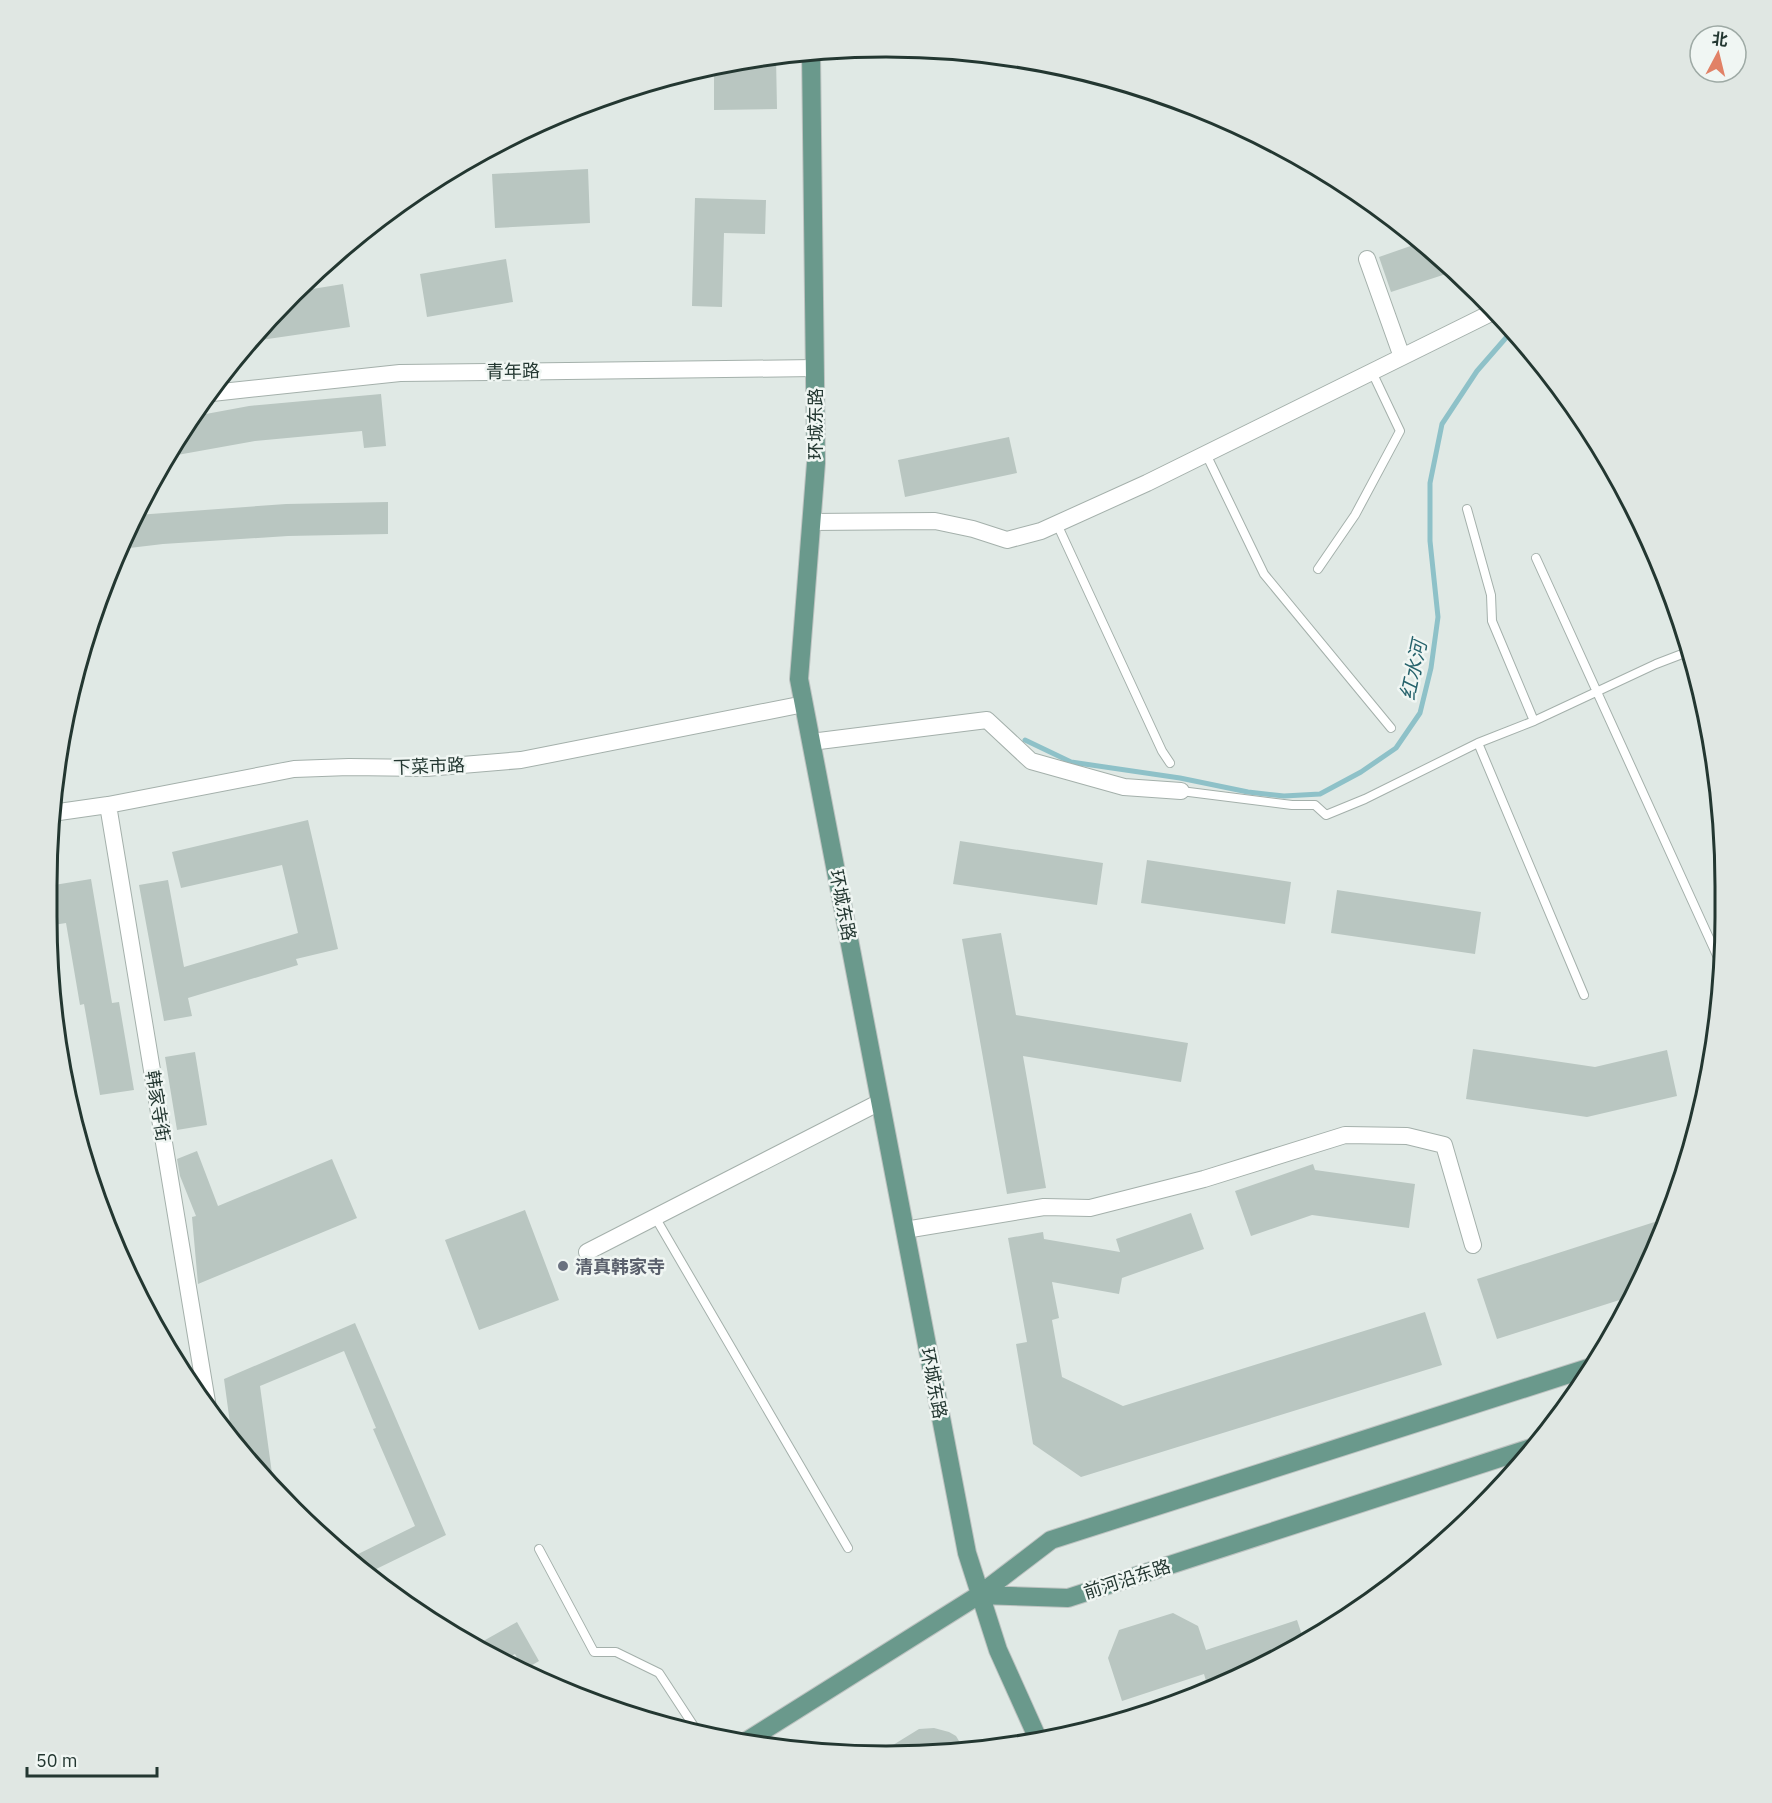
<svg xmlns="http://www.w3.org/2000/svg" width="1772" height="1803" viewBox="0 0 1772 1803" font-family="'IBM Plex Sans','Noto Sans SC',sans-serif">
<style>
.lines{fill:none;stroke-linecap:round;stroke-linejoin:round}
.stream{stroke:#8ec1c8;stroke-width:5}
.building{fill:#b9c6c1}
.service-casing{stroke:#a4b0ab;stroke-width:10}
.minor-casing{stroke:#a4b0ab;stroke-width:18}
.primary-casing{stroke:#bdc3c1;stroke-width:20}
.service{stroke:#fff;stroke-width:8}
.minor{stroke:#fff;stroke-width:16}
.primary{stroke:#6a998c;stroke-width:18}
.worship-dot{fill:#6b7280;stroke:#f0f6f3;stroke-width:2}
.labels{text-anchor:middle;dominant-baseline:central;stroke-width:5;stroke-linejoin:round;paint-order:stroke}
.street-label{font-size:18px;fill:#233731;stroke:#f0f6f3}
.worship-label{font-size:18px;font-weight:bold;fill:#5b616d;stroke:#f0f6f3;text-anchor:start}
.water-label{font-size:20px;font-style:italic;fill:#25626b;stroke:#f0f6f3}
.rim{fill:none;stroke:#233731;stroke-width:3}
</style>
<rect width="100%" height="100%" fill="#e0e9e5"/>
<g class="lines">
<!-- stream -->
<path class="stream" d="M1025 740 1071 762 1180 778 1248 792 1284 796 1320 794 1361 772 1396 748 1420 713 1431 668 1438 617 1430 541V483L1442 424 1477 371 1511 332"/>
</g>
<!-- building -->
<path class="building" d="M776 57 777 109 714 110V68Z
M588 169 590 223 495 228 492 174Z
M695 198 766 200 765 234 724 233 722 307 692 306Z
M1422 242 1445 261 1449 273 1391 292 1379 257Z
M506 259 513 302 427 317 420 274Z
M343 284 350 327 248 342 255 332 300 291Z
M381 394 386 446 364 448 362 431 255 441 166 457 195 416 249 406Z
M1009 437 1017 473 905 497 898 460Z
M388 502V534L288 536 163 544 121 549 137 515 286 504Z
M308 820 338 949 296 959 298 965 188 998 192 1016 164 1021 139 885 168 880 184 967 298 933 282 865 181 888 172 852Z
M960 841 1103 863 1097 905 953 884Z
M1147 860 1291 882 1285 924 1141 903Z
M91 879 112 1003 119 1002 134 1090 100 1095 84 1004 80 1005 66 923 47 926 46 917 48 886Z
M1337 890 1481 912 1475 954 1331 933Z
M1001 933 1016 1015 1188 1043 1181 1082 1023 1056 1046 1188 1007 1194 962 939Z
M1473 1049 1595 1067 1667 1050 1677 1096 1587 1117 1466 1099Z
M195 1052 207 1125 177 1130 165 1057Z
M197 1151 218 1206 332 1159 357 1218 198 1284 192 1217 196 1216 180 1176 177 1159Z
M1313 1164 1315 1170 1415 1184 1409 1228 1312 1215 1251 1236 1235 1191Z
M525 1210 559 1300 479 1330 445 1240Z
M1191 1213 1204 1249 1122 1278 1119 1294 1052 1282 1059 1318 1052 1320 1062 1377 1123 1406 1425 1312 1442 1365 1081 1477 1033 1444 1016 1344 1027 1342 1008 1238 1043 1232 1044 1239 1120 1252 1116 1239Z
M1667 1218 1632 1296 1497 1339 1477 1279Z
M355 1323 446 1535 368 1573 350 1558 415 1526 373 1429 376 1428 344 1351 260 1386 274 1488 232 1438 224 1379Z
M1173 1613 1198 1626 1206 1650 1297 1620 1304 1641 1258 1670 1208 1688 1204 1674 1122 1701 1108 1658 1119 1630Z
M517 1622 539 1661 527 1668 521 1665 515 1654 507 1658 478 1644Z
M934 1728 949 1732 956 1736 965 1751 941 1755 880 1753 919 1729Z"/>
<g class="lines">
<!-- service casing -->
<g class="service-casing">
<path id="service" d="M1206 454 1264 574 1391 728
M1467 509 1491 595 1492 621 1534 721
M1057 524 1162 751 1170 763
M1536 558 1720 962
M1318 569 1355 515 1400 431 1372 372
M1478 743 1584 995
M1181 791 1292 805H1315L1326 815 1365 799 1478 743 1534 721 1656 664 1690 651
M655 1217 848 1548
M539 1549 594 1652H616L659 1673 697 1731"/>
</g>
<!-- minor casing -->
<g class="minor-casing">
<path id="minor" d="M1367 259 1402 357
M212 393 400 373 815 368
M811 522 935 521 973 529 1007 540 1041 531 1147 483 1493 312
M811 742 987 720 1031 761 1124 787 1181 791
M108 805 208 1408
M52 813 108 805 294 769 349 767 426 768 521 760 804 704
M905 1230 1044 1207 1090 1208 1204 1179 1345 1135 1407 1136 1444 1145 1473 1245
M587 1252 880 1102"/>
</g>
<!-- primary casing -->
<g class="primary-casing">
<path id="primary" d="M811 52 816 463 799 679 967 1553 998 1650 1038 1739
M979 1595 1068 1598 1534 1447
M745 1742 979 1595 1051 1540 1591 1367"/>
</g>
<!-- service -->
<use href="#service" class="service"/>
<!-- minor -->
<use href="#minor" class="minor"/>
<!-- primary -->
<use href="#primary" class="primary"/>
</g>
<!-- markers -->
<circle class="worship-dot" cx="563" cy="1266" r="6"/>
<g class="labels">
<!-- street labels -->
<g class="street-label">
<text transform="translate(513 371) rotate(-1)">青年路</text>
<text transform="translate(815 424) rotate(-90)">环城东路</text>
<text transform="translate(429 766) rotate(-2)">下菜市路</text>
<text transform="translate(843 905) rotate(79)">环城东路</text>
<text transform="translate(158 1106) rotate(81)">韩家寺街</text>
<text transform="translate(934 1383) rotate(79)">环城东路</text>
<text transform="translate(1127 1579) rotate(-18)">前河沿东路</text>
</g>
<!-- worship labels -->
<g class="worship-label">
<text x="575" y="1266">清真韩家寺</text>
</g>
<!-- water labels -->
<g class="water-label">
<text transform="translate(1413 670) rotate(-78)">红水河</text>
</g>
</g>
<!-- crop -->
<path d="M0 0H1772V1803H0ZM886 57H886A829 829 0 0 1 1715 886V917A829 829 0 0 1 886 1746H886A829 829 0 0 1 57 917V886A829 829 0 0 1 886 57Z" fill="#e0e7e3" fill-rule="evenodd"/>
<path class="rim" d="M886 57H886A829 829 0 0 1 1715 886V917A829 829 0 0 1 886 1746H886A829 829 0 0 1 57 917V886A829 829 0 0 1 886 57Z"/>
<!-- north arrow -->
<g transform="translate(1718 54) rotate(7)"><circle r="28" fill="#f0f6f3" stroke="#9eaaa5" stroke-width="1.5"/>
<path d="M0-4.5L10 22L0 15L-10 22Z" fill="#e18166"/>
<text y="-9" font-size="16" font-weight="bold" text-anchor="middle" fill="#233731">北</text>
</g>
<!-- scale -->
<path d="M27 1767v9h130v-9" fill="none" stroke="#233731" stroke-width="3"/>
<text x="36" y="1767" font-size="18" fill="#233731" stroke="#f0f6f3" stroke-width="4.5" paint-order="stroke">50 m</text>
</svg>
